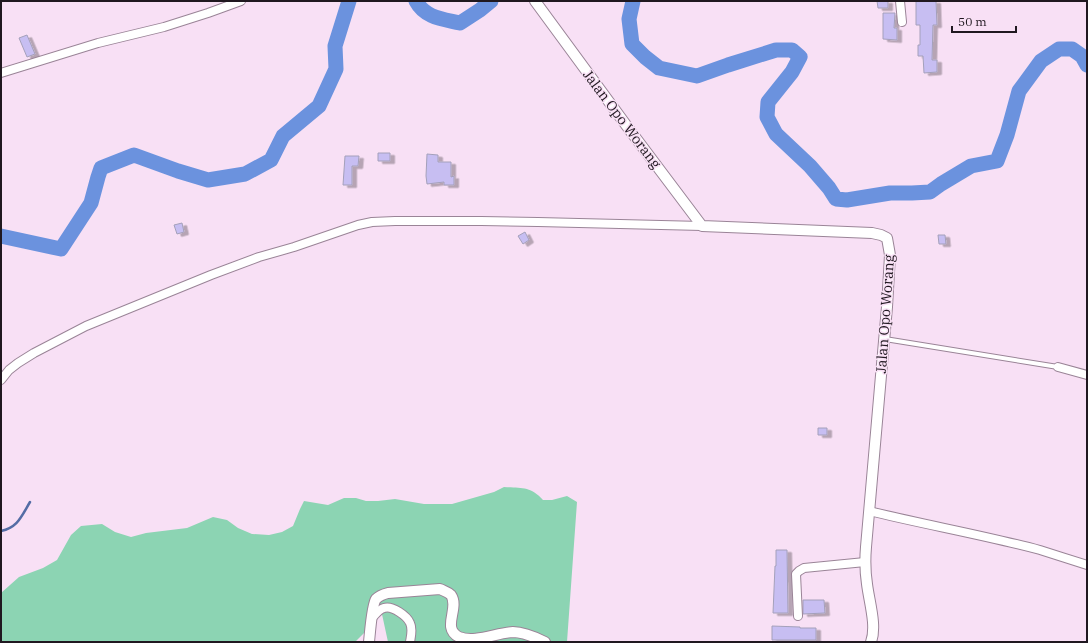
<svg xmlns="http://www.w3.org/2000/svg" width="1088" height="643" viewBox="0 0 1088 643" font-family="'IBM Plex Serif',serif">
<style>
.green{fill:#8cd4b3}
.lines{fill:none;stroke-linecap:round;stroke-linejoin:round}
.stream{stroke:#546da5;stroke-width:2.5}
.river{stroke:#6b92de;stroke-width:15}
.building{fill:#c7bef2;stroke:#a4a0ba;filter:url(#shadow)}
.service-casing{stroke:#9a8497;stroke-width:6}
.minor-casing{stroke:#9a8497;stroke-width:10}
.tertiary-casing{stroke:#9a8497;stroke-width:12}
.service{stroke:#fff;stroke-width:4}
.minor{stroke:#fff;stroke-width:8}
.tertiary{stroke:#fff;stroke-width:10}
.labels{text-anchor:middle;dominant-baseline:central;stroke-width:3;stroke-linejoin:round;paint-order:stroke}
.street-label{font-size:14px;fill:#201820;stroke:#f8e0f5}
</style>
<defs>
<filter id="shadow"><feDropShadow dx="4.5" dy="2.5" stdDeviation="0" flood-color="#0004"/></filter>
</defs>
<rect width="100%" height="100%" fill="#f8e0f5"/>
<!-- green -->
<path class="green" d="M504 487C521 488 531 486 543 500H552L567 496 577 502 567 642H388L377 591 369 628 355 642H1V593L19 577 43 568 57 560 71 535 81 526 102 524 115 532 131 537 146 533 187 528 213 517 227 520 238 528 252 534 269 535 282 532 293 526 300 509 304 501 328 505 344 498H356L366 501H378L395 499 424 504H452L494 492Z"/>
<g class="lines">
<!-- stream -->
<path class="stream" d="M1 531C18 527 21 517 30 502"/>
<!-- river -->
<path class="river" d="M416 1C425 18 443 19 460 23L480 10 491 1
M633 1 629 19 632 44 645 57 659 68 697 76 728 65 776 50H792L800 57 792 72 768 102 767 117 776 134 810 166 829 188 836 199 847 200 890 193H912L930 192 941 184 971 166 997 161 1007 135 1019 91 1041 61 1059 49H1072L1082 56 1087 65
M1 236 61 249 91 203 98 177 101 168 134 155 178 171 208 180 245 174 271 160 283 136 319 106 336 69 335 46 349 1"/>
</g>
<!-- building -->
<path class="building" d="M877 1H888V8H878Z
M916 1H936L937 25H933L932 60H937V72L924 73 923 56H918V45H920V25H916Z
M883 13H895L894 28H897V40L883 39Z
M27 35 35 54 27 57 19 38Z
M378 153H390V161H378Z
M427 154 438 155V162H451V177L454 176V185H444V182L427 184 426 176Z
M345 156H359L358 166H352V185H343Z
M182 223 184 232 177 234 174 225Z
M525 232 529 240 523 244 518 236Z
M938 235H945L946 244H939Z
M818 428H827V435H818Z
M776 550H787L788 613H773L775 566H776Z
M803 600H824L825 613 803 614Z
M772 626 800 627V628H816V640H772Z"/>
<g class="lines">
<!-- service casing -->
<g class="service-casing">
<path id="service" d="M885 339 1058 367"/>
</g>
<!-- minor casing -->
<g class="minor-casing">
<path id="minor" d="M900 1 902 22
M1 73 98 43 164 27 208 13 241 1
M1058 367 1087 375
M1 380 9 370 18 363 34 353 86 326 211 275 259 257 294 247 358 225 372 222 395 221H481L538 222 702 226
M869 511C926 525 984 535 1040 550 1056 555 1071 560 1087 565
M798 616 796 574 799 571 804 568 865 562
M372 618C375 615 379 609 384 608 392 605 407 616 410 623 413 629 411 636 410 642"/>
</g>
<!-- tertiary casing -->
<g class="tertiary-casing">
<path id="tertiary" d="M535 1 629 129 702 226 872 233 881 235 887 238 890 255 887 307 866 547C865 559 865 571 867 584 869 601 877 626 871 642
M369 642C370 633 372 604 376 599 379 596 384 594 388 593L440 589C444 591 448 592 451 595 460 608 441 628 459 637 475 643 496 633 513 632 524 632 535 637 545 642"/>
</g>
<!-- service -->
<use href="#service" class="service"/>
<!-- minor -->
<use href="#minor" class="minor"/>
<!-- tertiary -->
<use href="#tertiary" class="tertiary"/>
</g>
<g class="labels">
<!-- street labels -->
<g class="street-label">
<text transform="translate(622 119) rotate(53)">Jalan Opo Worang</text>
<text transform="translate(885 314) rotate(-86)">Jalan Opo Worang</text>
</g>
</g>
<!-- border -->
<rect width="1088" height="643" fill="none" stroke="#201820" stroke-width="4"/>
<!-- scale -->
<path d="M952 26v6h64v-6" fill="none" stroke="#201820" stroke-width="2"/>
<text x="958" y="26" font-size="12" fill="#201820" stroke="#f8e0f5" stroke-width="3" paint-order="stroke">50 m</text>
</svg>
